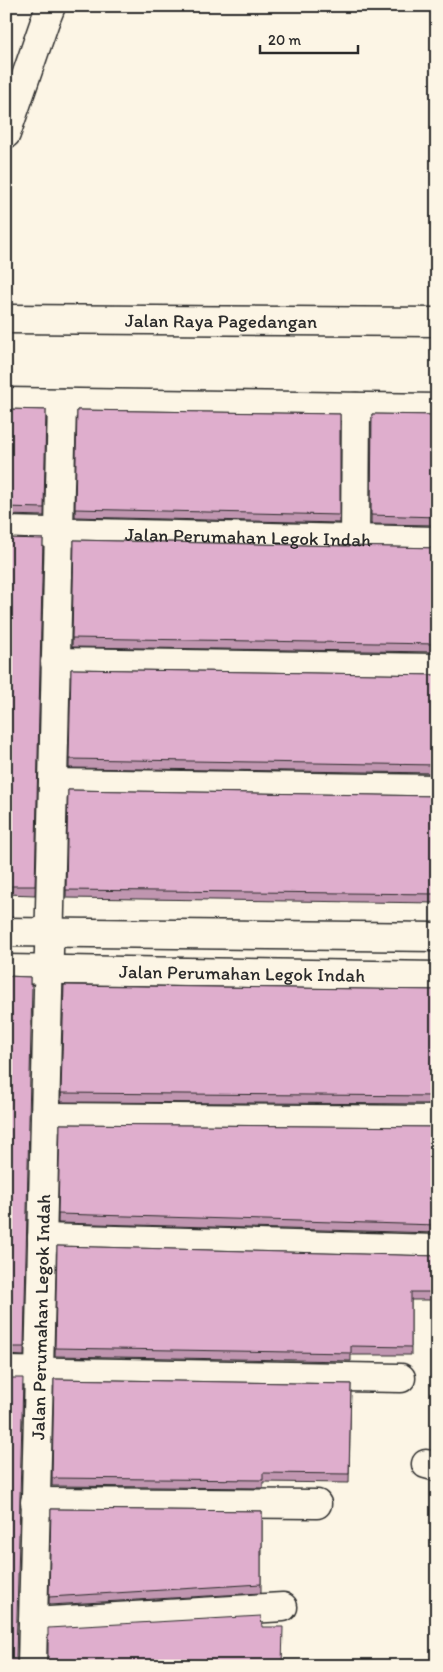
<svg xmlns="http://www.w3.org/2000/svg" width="443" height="1672" viewBox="0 0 443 1672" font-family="Itim,sans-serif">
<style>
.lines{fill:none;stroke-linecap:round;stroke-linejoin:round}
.street-casing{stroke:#2b2b2b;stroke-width:31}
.secondary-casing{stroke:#2b2b2b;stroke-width:31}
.street{stroke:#fcf5e5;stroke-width:28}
.secondary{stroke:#fcf5e5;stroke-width:28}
.wall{fill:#c096b0;stroke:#2b2b2b}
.building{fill:#dfaecd;stroke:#2b2b2b}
.labels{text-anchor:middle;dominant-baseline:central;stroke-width:5;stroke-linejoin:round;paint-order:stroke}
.street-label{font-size:19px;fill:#2b2b2b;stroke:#fcf5e5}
</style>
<rect width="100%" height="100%" fill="#fcf5e5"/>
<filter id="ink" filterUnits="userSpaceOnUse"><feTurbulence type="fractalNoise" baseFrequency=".02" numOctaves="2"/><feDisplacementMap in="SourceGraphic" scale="10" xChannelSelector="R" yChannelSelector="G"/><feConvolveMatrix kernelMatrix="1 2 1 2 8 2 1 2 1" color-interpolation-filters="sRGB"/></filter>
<g filter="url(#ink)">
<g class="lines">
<!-- street casing -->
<g class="street-casing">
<g id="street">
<path d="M6 134 45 21 51 6"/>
<path d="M6 402 437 408"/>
<path id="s1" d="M6 531 437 541"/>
<path d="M355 539 356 407"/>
<path d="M55 662 437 668"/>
<path d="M53 783 437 789"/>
<path d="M6 932 437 937"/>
<path id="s2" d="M6 969 437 976"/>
<path d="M45 1117 437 1120"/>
<path d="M42 1238 437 1249"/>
<path d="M6 1371 401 1378"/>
<path d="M426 1464 437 1467"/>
<path d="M35 1502 317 1504"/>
<path d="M33 1622 283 1607"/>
<path id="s3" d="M32 1666 62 403"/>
</g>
</g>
<!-- secondary casing -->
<g class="secondary-casing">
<g id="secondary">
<path id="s4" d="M6 319 437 322"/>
</g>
</g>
<!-- street -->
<use href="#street" class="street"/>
<!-- secondary -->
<use href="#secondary" class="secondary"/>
</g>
<!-- wall -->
<path class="wall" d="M6 409 46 410 44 516 6 515Z
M77 410 340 414V523L75 517Z
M372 414 437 415V525L371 524Z
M6 538 43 539 35 895 6 894Z
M74 540 437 548V652L72 647Z
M71 669 437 675V773L69 768Z
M68 790 437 796V903L66 898Z
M6 976 30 977 24 1356 6 1355Z
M64 985 437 990V1104L61 1102Z
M60 1124 437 1127V1233L58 1223Z
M57 1246 437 1256V1300H411V1355H351V1361L55 1356Z
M54 1379 351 1384 349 1483 263 1482V1488L52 1486Z
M51 1509 262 1511V1555H261V1593L49 1605Z"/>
<!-- building -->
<path class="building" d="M6 409 46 410 44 508 6 507Z
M77 410 340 414V515L75 509Z
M372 414 437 415V517L371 515Z
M6 538 43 539 35 886H6Z
M74 540 437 548V644L72 638Z
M71 669 437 675V765L69 759Z
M68 790 437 796V894L66 890Z
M6 976 30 977V985H32L24 1347H6Z
M64 985 437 990V1096L61 1093Z
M60 1124 437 1127V1225L58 1214Z
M57 1246 437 1256V1292H411V1347L351 1346V1353L55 1348Z
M6 1378H23L16 1657 18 1665 19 1666H6Z
M54 1379 351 1384 349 1474 263 1473V1480L52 1478Z
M51 1509 262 1511V1547H261V1584L49 1597Z
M261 1616 262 1627H283L282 1666H45L48 1658V1628Z"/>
</g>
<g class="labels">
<!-- street labels -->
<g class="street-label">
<text stroke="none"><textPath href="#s4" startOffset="215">Jalan Raya Pagedangan</textPath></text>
<text stroke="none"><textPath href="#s1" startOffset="242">Jalan Perumahan Legok Indah</textPath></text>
<text stroke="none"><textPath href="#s2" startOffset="236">Jalan Perumahan Legok Indah</textPath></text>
<text stroke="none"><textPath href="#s3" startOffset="349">Jalan Perumahan Legok Indah</textPath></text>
</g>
</g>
<!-- margin -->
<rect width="443" height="1672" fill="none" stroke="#fcf5e5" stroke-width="25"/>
<rect x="12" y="12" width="418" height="1647" fill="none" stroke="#2b2b2b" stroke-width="2" filter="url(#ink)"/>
<!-- scale -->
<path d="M260 45v8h98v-8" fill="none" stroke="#2b2b2b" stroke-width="2.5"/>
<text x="268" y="45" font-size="15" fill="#2b2b2b" stroke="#fcf5e5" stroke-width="4" paint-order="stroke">20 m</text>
</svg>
